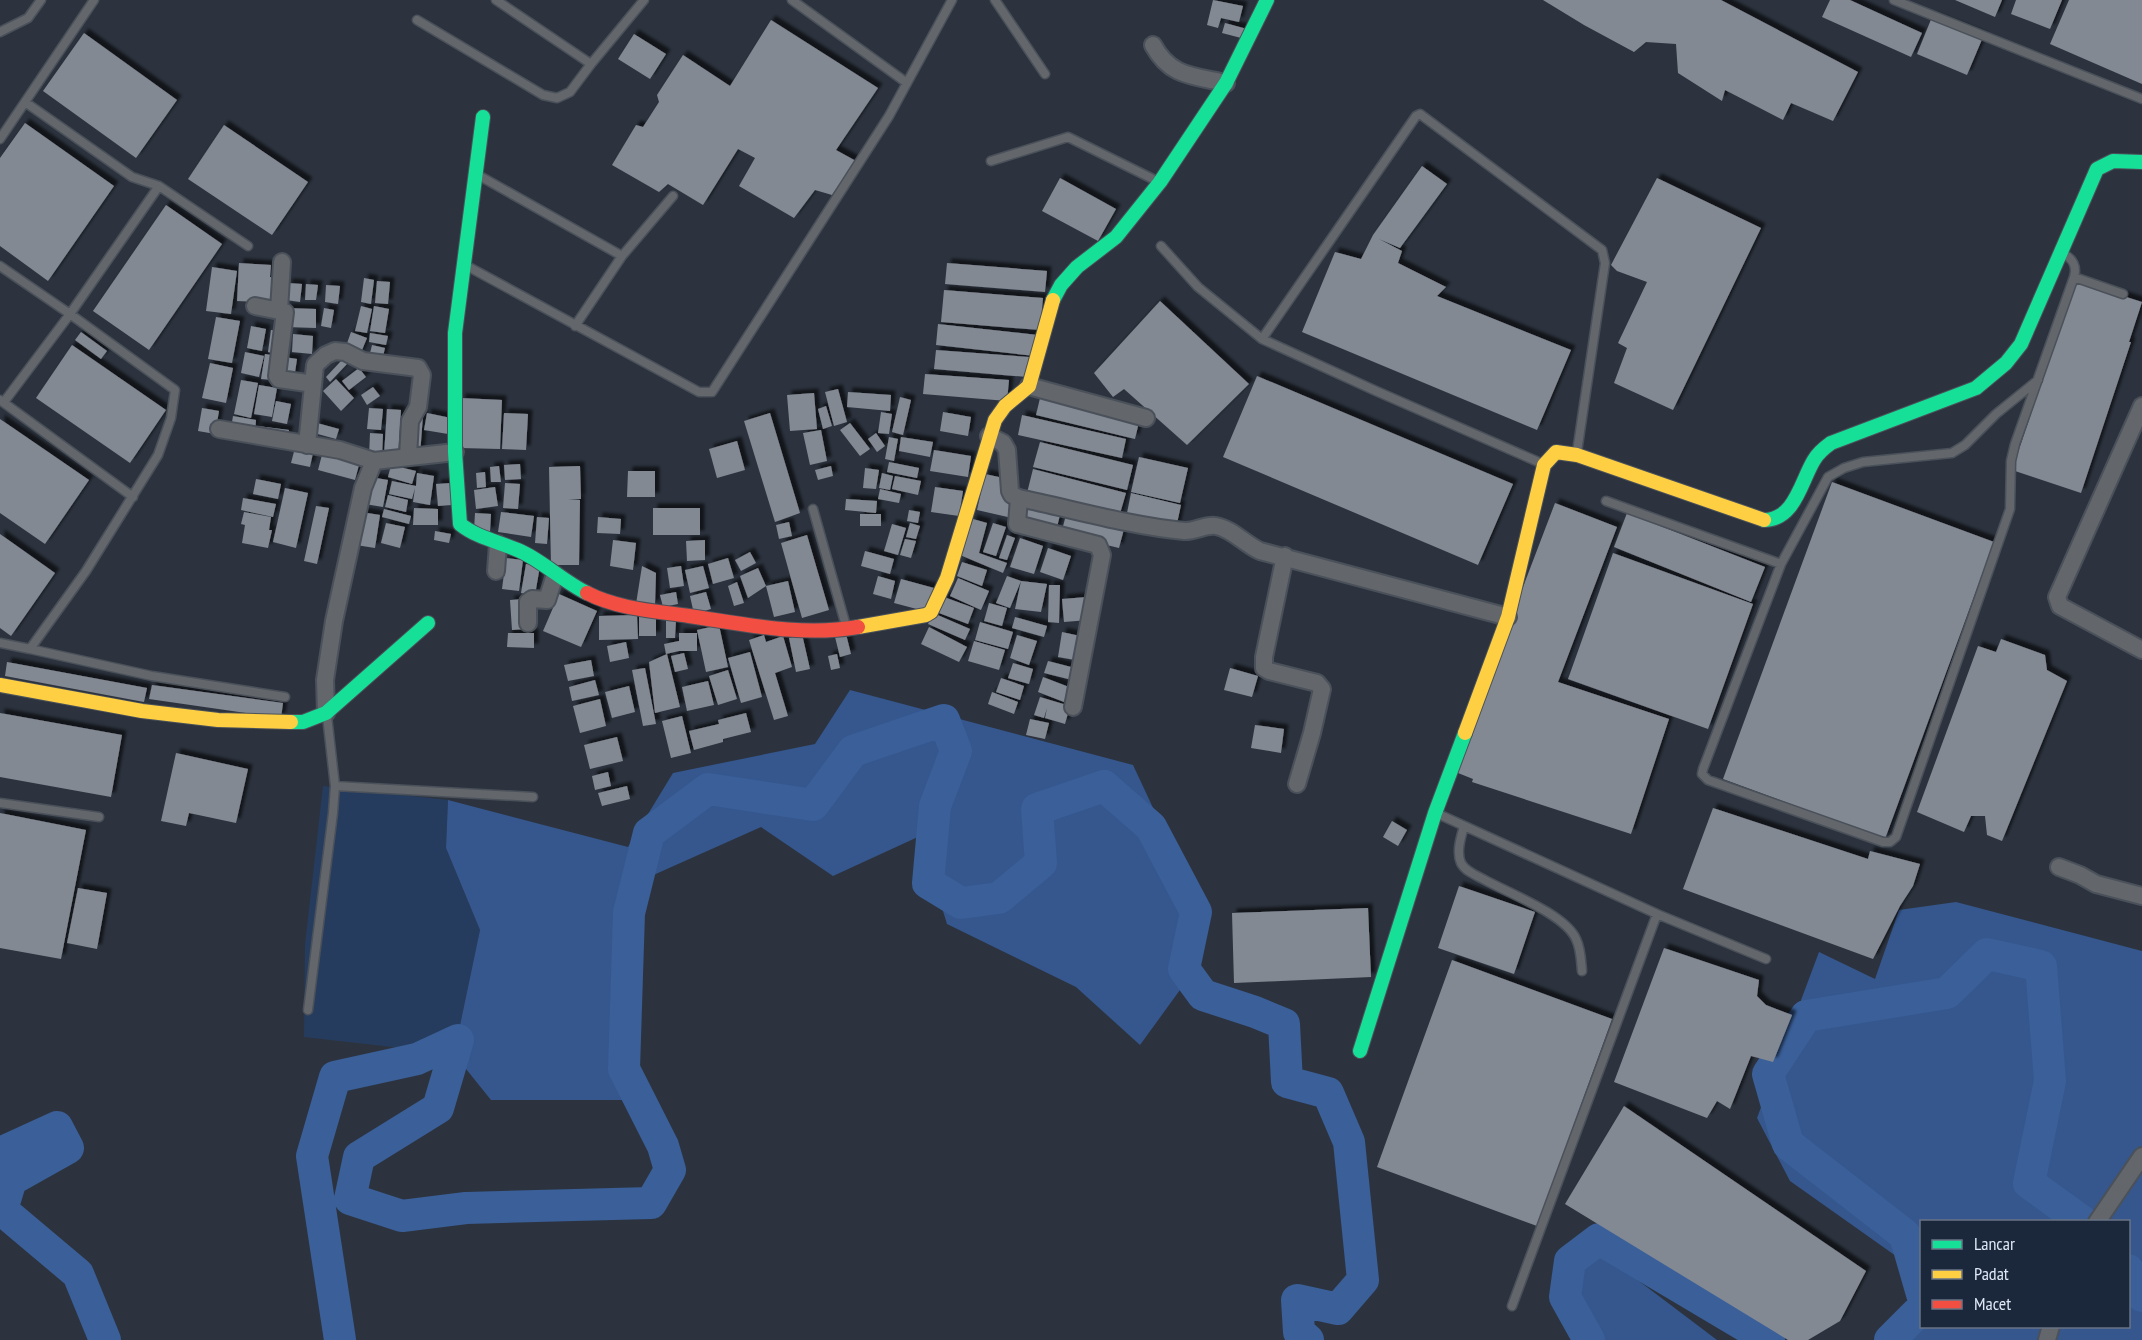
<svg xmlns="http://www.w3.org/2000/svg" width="2142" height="1340" viewBox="0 0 2142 1340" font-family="'PT Sans Narrow',sans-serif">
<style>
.green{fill:#263c5e}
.forest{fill:#35578e;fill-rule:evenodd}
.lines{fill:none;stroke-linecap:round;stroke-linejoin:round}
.river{stroke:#3a5f99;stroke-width:32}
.building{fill:#838993;filter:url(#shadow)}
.lane-casing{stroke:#4a515a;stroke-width:11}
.street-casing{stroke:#4a515a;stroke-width:20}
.fast-casing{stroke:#4a515a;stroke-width:16}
.slow-casing{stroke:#4a515a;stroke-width:16}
.jam-casing{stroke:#4a515a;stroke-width:16}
.lane{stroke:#63666a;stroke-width:8}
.street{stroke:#63666a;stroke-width:16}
.fast{stroke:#16e098;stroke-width:14}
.slow{stroke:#ffcf43;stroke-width:14}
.jam{stroke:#f24e42;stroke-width:14}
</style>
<defs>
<filter id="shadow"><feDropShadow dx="4.5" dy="-4.5" stdDeviation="1.5" flood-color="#0009"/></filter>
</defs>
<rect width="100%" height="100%" fill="#2c333e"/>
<!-- green -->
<path class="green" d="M323 786 448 800 446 848 480 930 454 1054 304 1037 305 945Z"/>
<!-- forest -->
<path class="forest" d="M850 690 1133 765 1206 921 1193 972 1140 1045 1076 987 947 924 920 836 833 876 761 827 640 881 631 1100H491L454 1054 480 930 446 848 448 800 628 847 673 773 815 744Z
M1956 902 2142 951V1340H1889L1920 1273 1790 1181 1757 1118 1819 952 1875 979 1899 910ZM1922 1222H2128V1326H1922Z
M1586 1241 1717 1340H1583L1555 1266Z"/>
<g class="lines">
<!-- river -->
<path class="river" d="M0 1153 57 1127 68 1148 11 1180 2 1210 78 1274 105 1340
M2128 1270 2142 1296
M1922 1294 1905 1235 1788 1144 1768 1074 1806 1016 1947 993 1987 954 2041 966 2050 1081 2029 1183 2083 1222
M340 1340 312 1156 335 1077 417 1059 458 1040 438 1108 359 1157 350 1199 402 1216 466 1208 651 1203 670 1170 663 1146 624 1069 629 913 649 833 708 789 813 805 853 751 944 720 956 751 935 806 928 883 961 903 999 898 1041 863 1037 809 1104 786 1151 827 1196 912 1184 969 1203 995 1255 1012 1284 1024 1287 1082 1328 1093 1349 1142 1363 1280 1338 1309 1297 1300 1299 1332 1308 1340
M1589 1340 1565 1297 1570 1261 1599 1239 1769 1340
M1890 1340 1922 1308"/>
</g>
<!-- building -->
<path class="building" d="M1213 0 1243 6 1239 22 1221 18 1218 28 1207 25Z
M1543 0H1721L1858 72 1833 121 1791 103 1783 120 1725 90 1722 101 1678 73 1676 44 1646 42 1634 52 1584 25Z
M1830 0H1850L1922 33 1911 57 1822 17Z
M1955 0H2002L1995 17Z
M2016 0H2062L2050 29 2011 14Z
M2069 0H2142V84L2050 44Z
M1932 17 1983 37 1967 75 1917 54Z
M771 20 878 88 836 150 856 161 832 195 815 190 794 218 739 186 755 158 738 149 703 205 668 184 659 192 612 165 636 125 643 127 659 102 657 95 683 55 730 86Z
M1225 23 1247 29 1245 39 1222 33Z
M84 33 177 100 136 158 43 91Z
M634 34 666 54 650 79 618 59Z
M25 123 114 186 48 281 0 246V158Z
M224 125 308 182 272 235 188 179Z
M1422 166 1447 184 1400 248 1379 239 1402 251 1398 263 1446 287 1437 296 1571 350 1537 430 1302 332 1335 252 1361 259 1373 235Z
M1060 178 1116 209 1098 241 1042 211Z
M1657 178 1761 228 1673 410 1614 383 1627 348 1618 343 1647 282 1617 271 1611 265Z
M166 205 222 244 149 350 93 311Z
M239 263 271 265 270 277 277 278V303L237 301Z
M947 263 1047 271 1045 292 945 284Z
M212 267 237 271 231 314 206 311Z
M364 278 374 280 371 304 361 302Z
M377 281 390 282 388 304 375 303Z
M2076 281 2142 302 2129 342H2131L2081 493 2012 470Z
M288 283 302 284 300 302 286 300Z
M306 284 318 285 316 300H305Z
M326 285 340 286 338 304 325 302Z
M944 290 1043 298 1040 330 941 322Z
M1160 301 1249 384 1187 445 1124 389 1113 397 1094 373Z
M361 306 372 309 367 333 355 331Z
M374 306 389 309 385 333 370 331Z
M286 308 316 309V328L286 327Z
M324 308 334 310 331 328 321 326Z
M216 317 240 321 232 363 208 359Z
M938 324 1038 335 1035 356 936 345Z
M251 326 266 329 262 351 247 348Z
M271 330 282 331 278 354 268 352Z
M81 332 107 351 101 359 75 340Z
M351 332 367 338 360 355 345 349Z
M370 333 388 336 386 345 369 342Z
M293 334 313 336 312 354 292 352Z
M72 345 166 410 130 463 36 398Z
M372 345 385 348 382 360 369 357Z
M936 350 1029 357 1027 377 934 369Z
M245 352 264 356 259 377 241 373Z
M265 354 278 356 273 380 261 379Z
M284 357 297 359 294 379 281 377Z
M342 360 347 364 330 382 326 377Z
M210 363 233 368 226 403 202 398Z
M359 368 366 377 349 390 342 381Z
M925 374 1009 380 1007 401 923 394Z
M1257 376 1513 484 1478 565 1223 457Z
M336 379 354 398 341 411 323 391Z
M241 380 258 383 251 418 234 414Z
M259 385 277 388 272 417 254 414Z
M373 387 380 396 367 405 361 395Z
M838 389 847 422 834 426 825 392Z
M848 392 891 395 890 411 847 407Z
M814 393 817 429 790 431 787 395Z
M900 397 911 400 903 435 892 432Z
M461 398 502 400 500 449 460 448Z
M1040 398 1139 422 1135 439 1036 415Z
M276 401 291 404 287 424 272 421Z
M826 406 832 426 823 429 818 409Z
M202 408 219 411 215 434 198 431Z
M369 408 383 409 381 430 367 429Z
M387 409 401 410 398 456 384 455Z
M881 412 892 414 889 434 878 433Z
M943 412 971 417 968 436 940 431Z
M427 413 451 418 448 434 424 430Z
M504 413 528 414 526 450 502 449Z
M770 413 800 513 775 522 744 421Z
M414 415H423L420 455 411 454Z
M1022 415 1126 439 1122 458 1018 435Z
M233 416 256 420 255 432 231 428Z
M0 419 89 480 45 544 0 513Z
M317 423 339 429 336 439 314 433Z
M850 423 870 449 860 456 840 430Z
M257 426 289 430 287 438 256 433Z
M821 430 827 461 810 465 803 433Z
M370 433 383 434 382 457 369 456Z
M876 433 885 446 877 452 868 439Z
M889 437 898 439 894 461 885 459Z
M901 437 933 442 930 457 899 451Z
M737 441 745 470 717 478 709 449Z
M1040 442 1133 465 1127 490 1033 467Z
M296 444 314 448 310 467 291 463Z
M934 450 971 456 968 477 930 471Z
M323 451 360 461 355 480 318 470Z
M1139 457 1188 468 1180 503 1131 492Z
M889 462 919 468 917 478 887 472Z
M520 464 521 479 505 480 504 465Z
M391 465 416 471 412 484 388 477Z
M499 466 501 482H491L490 467Z
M580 466 581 499H568L580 500 579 565H551L549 467Z
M831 466 833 476 818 480 815 470Z
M865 468 879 470 876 489 863 488Z
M1033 469 1126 493 1119 517 1027 493Z
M628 471H655V497H627Z
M485 472 486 487 477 488 476 473Z
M417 473 434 476 430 505 413 502 415 488 412 499 389 494 392 481 416 486Z
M882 473 893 476 890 490 879 488Z
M985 474 1008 479 1012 518 977 510Z
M895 476 921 481 918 495 892 489Z
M370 477 388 480 383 507 365 504Z
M256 479 281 484 278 499 253 494Z
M1832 482 1994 542 1885 839 1723 779Z
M451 483 452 505 438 506 436 484Z
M505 483 520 484 518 509 503 508Z
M495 487 498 506 476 509 474 490Z
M935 487 963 491 959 516 931 512Z
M285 488 308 493 296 548 273 542Z
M880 489 901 494 899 503 878 499Z
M1131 493 1181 505 1176 528 1126 518Z
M388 495 408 500 406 512 385 507Z
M243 498 276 504 273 517 241 510Z
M846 499 877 501 876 513 845 510Z
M1555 503 1617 527 1558 682 1669 719 1631 834 1472 782 1473 779 1453 771Z
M1022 505 1060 515 1056 531 1018 520Z
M316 506 329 508 317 564 304 561Z
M414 508 438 509V525H413Z
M653 508H700V535H653Z
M384 509 411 516 409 524 382 517Z
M909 510 920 512 918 523 907 521Z
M244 512 271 517 269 530H272L268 548 242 543 245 525 241 524Z
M361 512 380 515 375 548 356 545Z
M501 512 534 516 531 537 498 532Z
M475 513 491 514 490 532 474 530Z
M1627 513 1765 567 1751 602 1614 547Z
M860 514H881V526H860Z
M1066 515 1124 529 1119 548 1061 534Z
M537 517 549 518 547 544 535 543Z
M598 517 621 519 620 534 597 533Z
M973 519 987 523 979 553 1007 563 1003 573 960 555Z
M789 522 792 536 779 539 776 525Z
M386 523 405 527 400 548 381 543Z
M910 523 920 526 916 539 906 537Z
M993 523 1006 527 996 556 983 552Z
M892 524 906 528 898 555 884 551Z
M435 531 451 534 449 543 434 540Z
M0 534 55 573 11 636 0 628Z
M807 535 829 610 802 618 781 543Z
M1007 535 1015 538 1007 560 999 558Z
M1020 538 1043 546 1034 574 1010 567Z
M905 539 916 541 911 558 900 555Z
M613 540 636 543 633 570 610 566Z
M705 540V560L687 561 686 541Z
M1048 548 1071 556 1063 580 1040 572Z
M865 551 894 559 890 574 861 566Z
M750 552 756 563 741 571 735 560Z
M1613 553 1753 604 1708 729 1568 679Z
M506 558 523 560 519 591 502 589Z
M728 558 734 578 713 584 708 564Z
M962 562 987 570 982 586 957 576Z
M526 564 540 566 535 595 521 593Z
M642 566 656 573 655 605 636 604Z
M681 566 684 586 670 588 667 568Z
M703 566 709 588 690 593 685 570Z
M758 568 766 586 748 598 740 576Z
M878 576 895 581 891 599 873 594Z
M1007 576 1021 581 1010 608 996 603Z
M958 578 989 591 981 610 950 596Z
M901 579 934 588 928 612 894 603Z
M788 581 795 612 774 617 766 586Z
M1021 581 1047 584 1041 612 1015 609Z
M737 582 744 603 734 606 728 586Z
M1049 585H1060L1059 623 1048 622Z
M676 592 678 604 663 607 660 595Z
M706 592 711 609 694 614 690 596Z
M559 594 597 611 581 647 543 631Z
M944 597 974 608 968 624 939 613Z
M1087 597 1089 620 1064 622 1062 599Z
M524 599 526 629 512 630 510 600Z
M989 603 1007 608 1002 626 984 621Z
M933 613 970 629 965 640 928 624Z
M639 614H656V636H639Z
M637 615 638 639 599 640V616Z
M1015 617 1047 626 1044 637 1012 628Z
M666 620H676L675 638H666Z
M980 622 1013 632 1008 649 975 640Z
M719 625 728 667 706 672 697 630Z
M929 627 967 647 959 662 921 644Z
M1062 632 1080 636 1075 660 1058 657Z
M508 633H534V648L507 647Z
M679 633H697V651H679L666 654 664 644 679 641Z
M802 634 810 669 796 672 789 638Z
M846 634 851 654 840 657 835 637Z
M764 635 766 642 783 636 792 667 775 673 788 716 774 720 749 640Z
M1017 635 1037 641 1029 665 1010 658Z
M2001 639 2045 655 2047 670 2067 681 2002 841 1987 835 1985 816H1971L1964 832 1917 812 1978 646 1996 652Z
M974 641 1005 650 999 670 968 661Z
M626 642 629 658 610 662 607 646Z
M750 652 762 697 741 703 728 658Z
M684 653 688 669 675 672 671 656Z
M667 654 680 707 655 713 649 662Z
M837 654 840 668 831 670 828 656Z
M591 660 594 676 568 681 564 665Z
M1048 661 1075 668 1072 680 1044 673Z
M7 662 147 688 144 702 5 676Z
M1013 663 1033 669 1029 684 1008 678Z
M645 668 656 724 643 726 632 670Z
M1230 668 1258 676 1252 697 1224 690Z
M728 670 737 699 718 705 709 676Z
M1043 677 1069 687 1064 702 1038 692Z
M1001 678 1024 686 1020 700 996 692Z
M595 680 599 695 572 701 569 687Z
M708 681 714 705 687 711 682 687Z
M152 685 283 703 281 718 149 699Z
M629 686 635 712 612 718 605 692Z
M992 692 1018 702 1014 714 988 704Z
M1040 697 1070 706 1065 724 1045 718 1047 708 1044 718 1034 715Z
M600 699 606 726 580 733 573 706Z
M0 713 122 735 111 797 0 777Z
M746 713 751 732 723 739V742L694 750 689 731 719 724 718 720Z
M682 716 691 753 671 758 662 721Z
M1030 719 1049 723 1045 739 1026 735Z
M1255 725 1284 729 1281 753 1251 748Z
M617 737 623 761 590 769 584 745Z
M176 753 248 769 236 823 189 813 186 826 161 821Z
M608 772 611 786 595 790 592 776Z
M627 786 630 799 602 806 598 793Z
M1713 808 1868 859 1870 851 1920 864 1913 886 1900 906 1873 959 1683 889Z
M0 813 86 830 61 959 0 948Z
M1392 821 1407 830 1398 846 1383 837Z
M1459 886 1535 912 1514 974 1438 948Z
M78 888 107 893 97 949 67 943Z
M1368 908 1371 977 1234 983 1232 913Z
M1664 948 1759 980 1757 996 1766 1005 1792 1015 1773 1062 1751 1056 1730 1109 1717 1101 1707 1118 1614 1082Z
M1452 960 1612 1019 1537 1226 1377 1167Z
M1624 1106 1866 1271 1840 1321 1808 1340H1788L1565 1204Z"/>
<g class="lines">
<!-- lane casing -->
<g class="lane-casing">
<path id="lane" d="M496 0 591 64
M792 0 907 83
M995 0 1045 74
M1894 0 2142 99
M417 20 543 95 557 98 570 92 591 64 644 0
M0 32 28 18 41 0
M25 102 132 177 159 186 248 246
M0 139 94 0
M991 161 1068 137 1157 181
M478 175 622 256
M1161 246 1198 287 1262 339 1376 391 1543 464
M0 266 70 314 159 186
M467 266 699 392H712L889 116 952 0
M2074 277 2123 294
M575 326 622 256 673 196
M1262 339 1416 116 1420 114 1602 250 1605 263 1577 452
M2038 380 1996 414 1965 445 1952 453 1863 462 1844 468 1828 477 1781 564 1703 769 1702 774 1708 780 1883 842H1890L1896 837 2010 509 2011 461 2015 444 2074 277C2077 267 2073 258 2063 254
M0 400 133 497
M1606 501 1781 564
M813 509 846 626
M0 643 30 649 86 571 158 455 171 418 175 390 70 314 4 402
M30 649 152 676 285 697
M327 716 335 786 533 797
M0 803 99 817
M1436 813 1657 914 1766 959
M1464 826C1461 837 1456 852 1461 863 1465 871 1475 875 1483 879 1508 893 1565 914 1576 939 1581 949 1581 961 1582 971
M308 1010 333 813 335 786
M1512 1306 1657 914"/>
</g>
<!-- street casing -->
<g class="street-casing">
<path id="street" d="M1153 45C1170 77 1194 76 1226 83
M255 306 285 312 277 376 279 379 307 383 313 386
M279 310 282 262
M1029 386 1146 418
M2142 406 2057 597 2060 606 2142 650
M219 429 340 450 374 461
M989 436 1003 443 1007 450 1010 491 1012 495 1019 498C1072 509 1130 526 1184 531 1195 532 1205 524 1216 526 1232 529 1245 544 1260 551L1508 617
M307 445 315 365 326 355 335 351 345 352 363 361 418 368 422 375 418 407 410 421 408 457
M1019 498 1017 524 1098 545 1102 555 1073 707
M1285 556 1264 657V668L1269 671 1317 683 1322 689 1312 733 1297 784
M496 571 498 544
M528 623V602L532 599 547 600 555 575
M326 713 325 680 334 621 363 488 374 461 455 452
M2059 867 2080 875 2096 884 2142 896
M2097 1222 2142 1156
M2047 1340 2051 1326"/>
</g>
<!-- fast casing -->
<g class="fast-casing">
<path id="fast" d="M483 117 455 333V452L460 524C477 538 500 542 520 551 541 560 564 582 587 593
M1053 300 1061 285 1077 267 1116 237 1160 182 1226 83 1267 0
M1764 520C1795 520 1801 481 1814 460 1818 453 1824 448 1831 443L1976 388 2006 363 2021 344 2097 169 2113 161 2142 162
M291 722H303L326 713 428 623
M1360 1051 1435 813 1465 733"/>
</g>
<!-- slow casing -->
<g class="slow-casing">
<path id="slow" d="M858 627 926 615 931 612 947 578 995 420 1005 406 1029 386 1053 300
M0 685 142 711 218 720 291 722
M1465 733 1508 617 1544 465 1556 452 1577 455 1764 520"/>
</g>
<!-- jam casing -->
<g class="jam-casing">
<path id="jam" d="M587 593C618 609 655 611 689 616 744 624 802 637 858 627"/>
</g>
<!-- lane -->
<use href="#lane" class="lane"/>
<!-- street -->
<use href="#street" class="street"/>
<!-- fast -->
<use href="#fast" class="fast"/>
<!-- slow -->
<use href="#slow" class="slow"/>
<!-- jam -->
<use href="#jam" class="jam"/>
</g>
<!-- legend -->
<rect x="1920" y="1220" width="210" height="108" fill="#1b273b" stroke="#697486" stroke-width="1.5"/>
<rect x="1932" y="1240" width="30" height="9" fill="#16e098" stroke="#697486" stroke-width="1.5"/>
<text x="1974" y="1250" font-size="18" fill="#dfe8f6">Lancar</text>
<rect x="1932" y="1270" width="30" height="9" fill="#ffcf43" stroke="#697486" stroke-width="1.5"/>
<text x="1974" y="1280" font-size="18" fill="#dfe8f6">Padat</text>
<rect x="1932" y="1300" width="30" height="9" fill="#f24e42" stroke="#697486" stroke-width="1.5"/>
<text x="1974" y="1310" font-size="18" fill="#dfe8f6">Macet</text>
</svg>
